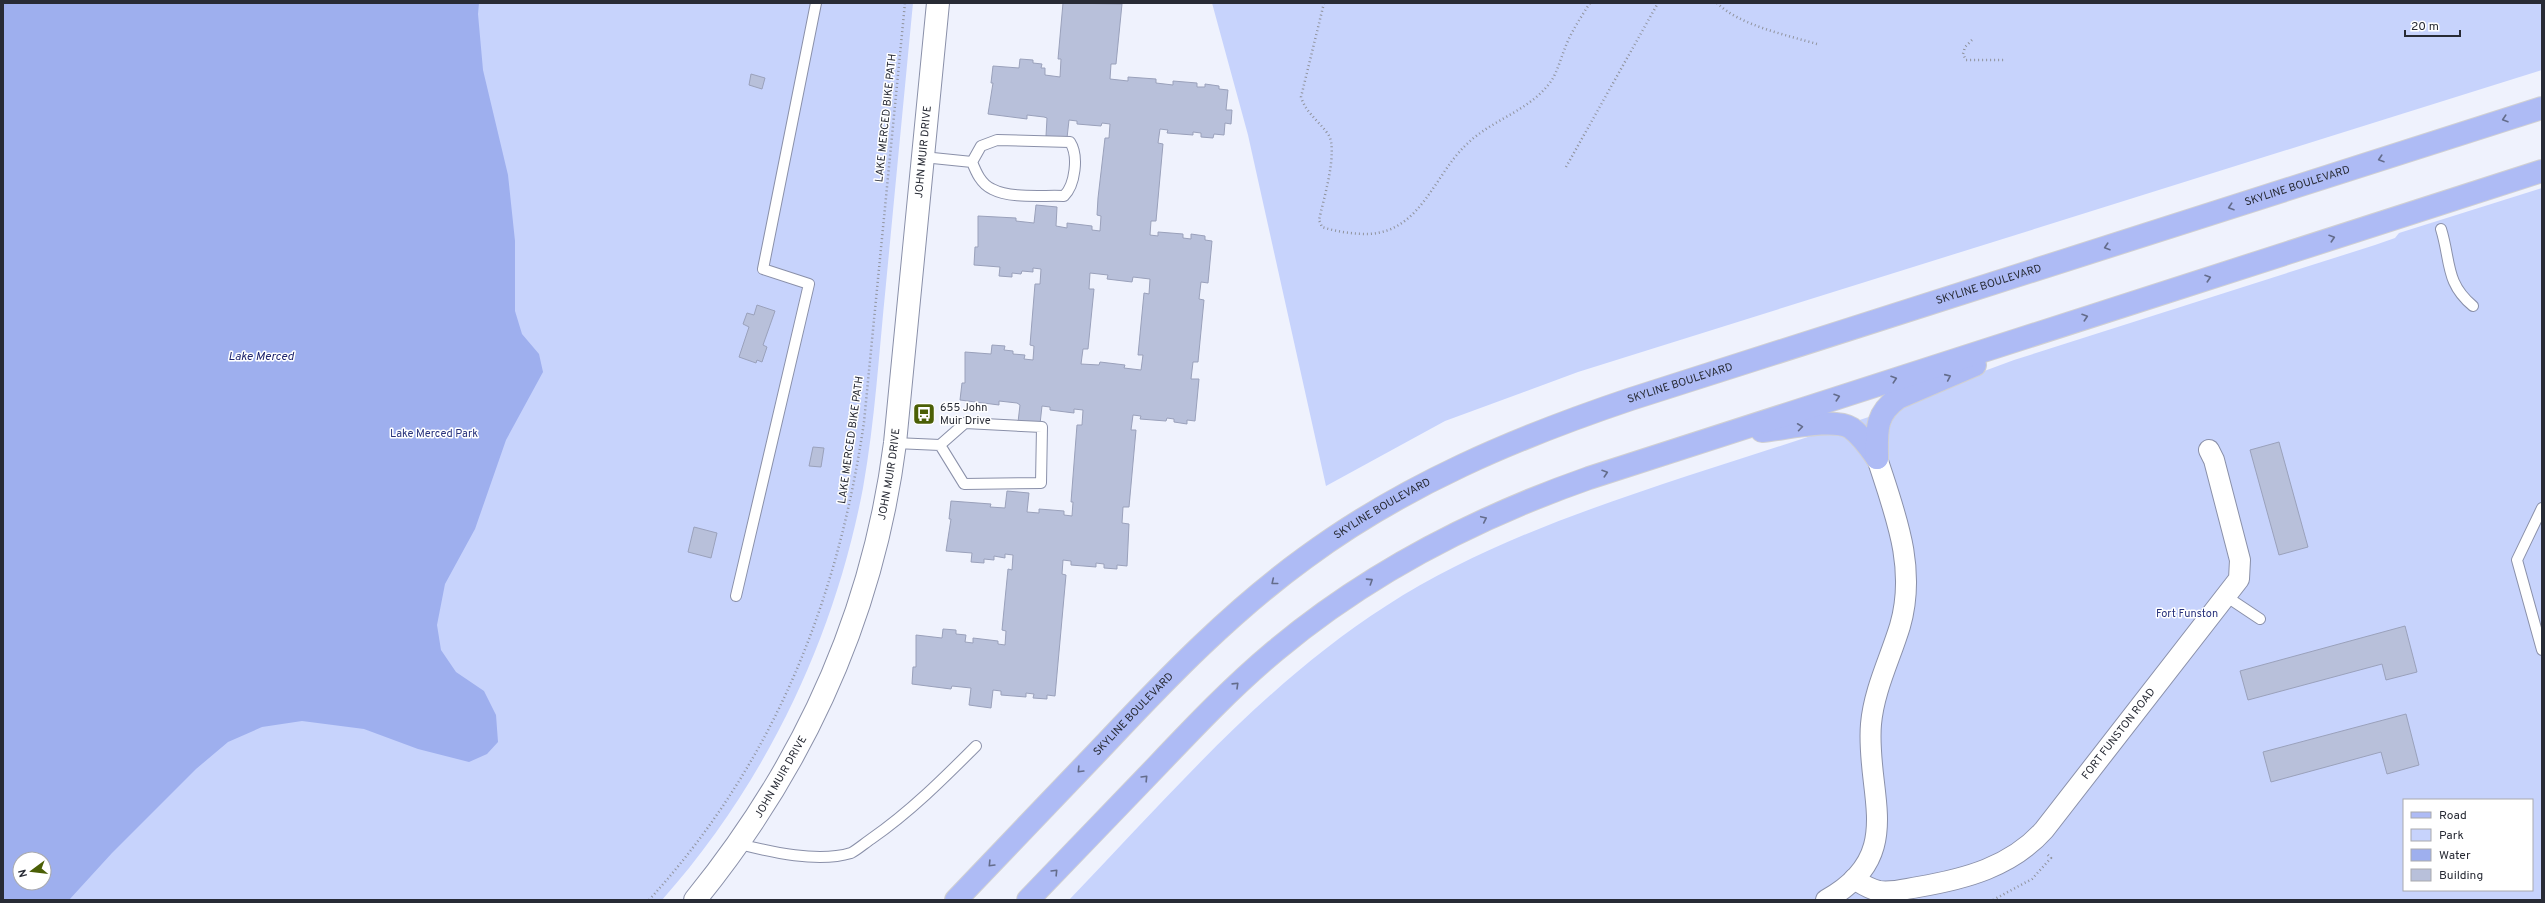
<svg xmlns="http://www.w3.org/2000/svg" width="2545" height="903" viewBox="0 0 2545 903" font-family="Overpass,sans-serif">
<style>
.green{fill:#c7d3fc;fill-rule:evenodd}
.water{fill:#9eafee;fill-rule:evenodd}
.building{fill:#b8c0da;stroke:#9aa1bb;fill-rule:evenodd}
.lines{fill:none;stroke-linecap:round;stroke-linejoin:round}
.lane-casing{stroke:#8a90a9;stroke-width:12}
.street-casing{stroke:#8a90a9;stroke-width:22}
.secondary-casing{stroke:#8a90a9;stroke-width:24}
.primary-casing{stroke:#d0d0d3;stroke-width:24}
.path{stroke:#90939d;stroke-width:2.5;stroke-dasharray:1 3;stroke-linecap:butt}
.lane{stroke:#fff;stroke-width:10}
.street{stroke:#fff;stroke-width:20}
.secondary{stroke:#fff;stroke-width:22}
.primary{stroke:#aebbf5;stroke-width:22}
.oneway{stroke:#646c8b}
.labels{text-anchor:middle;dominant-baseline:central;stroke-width:3;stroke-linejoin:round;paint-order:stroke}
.street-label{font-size:11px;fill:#282b35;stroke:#fff}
.poi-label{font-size:11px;fill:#282b35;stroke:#fff;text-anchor:start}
.park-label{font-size:11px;fill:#29337c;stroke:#fff}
.water-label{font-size:12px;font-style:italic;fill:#20266e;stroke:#fff}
</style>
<rect width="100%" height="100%" fill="#eff2fd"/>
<!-- green -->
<path class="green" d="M3 3H913C904 97 895 190 886 284 879 352 875 421 863 488 834 640 765 784 662 900H3ZM20 859H44V883H20Z
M1212 3H2542V70L1578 372 1445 421 1326 486 1248 135Z
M2542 188V900H1069C1169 796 1264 684 1386 606 1479 546 1582 511 1687 476 1760 453 1832 429 1905 405L1914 397 2014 360 2375 245 2395 238 2399 233ZM2404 800H2532V890H2404Z"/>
<!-- water -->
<path class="water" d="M3 3H479L478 14 483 70 508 175 515 241V311L522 334 539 354 543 372 506 440 475 529 445 584 437 625 441 650 456 672 484 691 496 715 498 742 487 754 469 762 418 749 364 729 302 721 262 727 228 742 196 769 112 853 69 900H3ZM20 859H44V883H20Z"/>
<!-- building -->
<path class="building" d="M1063 3 1122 4 1116 64H1111L1110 79 1128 81V77L1156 79V83L1173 85V81L1197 83V87H1205V84L1219 86V89L1228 90 1226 110H1232L1231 124 1225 123 1224 135 1214 134 1213 138 1201 137V133L1193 132V135L1167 133 1168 130 1160 129 1158 143 1163 144 1156 221H1151L1150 235 1158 236V232L1183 234V238L1191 239V234L1205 236V240L1212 241 1208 283 1201 282 1199 299 1204 300 1198 362H1193L1191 379H1199L1195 421 1187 420V424L1174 422V419L1167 418 1166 421 1140 419 1141 416 1133 415 1131 430H1136L1129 507H1123L1122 523 1129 524 1127 566 1117 565V569L1104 568V564L1096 563V567L1071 565V561L1063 560 1062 574 1066 575 1055 696 1047 695V699L1033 698 1034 694 1026 693V697L1001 695V691L993 690 991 708 969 705 971 688 952 686 951 689 912 684 913 667H916V635L942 638 943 629 956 630V634L966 635 965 642 973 643V638L998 641V644L1005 645 1006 631 1002 630 1008 569 1012 570 1013 555 1005 554V558L994 556V560L984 559V563L971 562 972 553 946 551 951 519H949L951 501 991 504 990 507 1005 508 1007 491 1029 493 1027 512 1039 513V509L1064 511V515L1072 516 1073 502H1071L1077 425H1082L1083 410 1074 409V413L1050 410V407L1042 406 1040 424 1018 422 1020 405 1017 403 999 401V405L960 400 962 383H965V352L991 354 992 345 1005 346 1004 350 1013 351V354L1025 355 1024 359 1033 360 1034 346 1030 345 1035 284H1040L1041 269 1033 268V272L1022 271 1021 274 1012 273V277L999 276 1000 267 974 265 975 247H978V216L1016 218V221L1034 223 1036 205 1057 207 1056 226 1067 228V223L1092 226V230L1100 231 1101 216 1097 215 1098 198 1105 138H1109L1110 124 1102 123 1101 126 1077 124V121L1069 120 1067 138 1046 136 1047 118 1044 117 1027 115V119L988 114 993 83H991L993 66 1019 68 1020 59 1033 60V63L1042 64 1041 68H1045V75L1060 77 1061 59H1058ZM1090 273 1108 275 1107 279 1132 282 1133 277 1150 279 1149 294 1144 293 1138 355H1143L1141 370 1124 368 1125 365 1100 362 1099 365 1081 364 1083 349H1088L1094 289H1089Z
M751 74 765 78 762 89 749 85Z
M757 305 775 311 763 345 767 347 762 362 757 360 756 363 739 357 749 327 743 324 747 313 754 315Z
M2279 442 2308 547 2279 555 2250 450Z
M813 447 824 448 821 467 809 466Z
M694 527 717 533 711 558 688 552Z
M2405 626 2417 672 2386 680 2382 664 2248 700 2240 671Z
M2406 714 2419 765 2387 774 2381 752 2271 782 2263 752Z"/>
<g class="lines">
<!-- lane casing -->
<g class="lane-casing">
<path id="lane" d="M997 140 1070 142C1079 156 1075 185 1064 196 1043 195 1011 199 992 189 981 184 976 172 972 162L981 146Z
M923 157 972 162
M2441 229C2451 261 2445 283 2473 306
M895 443 940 445 964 484 1041 483 1042 427 965 423 940 445
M2542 508 2517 560 2542 650
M736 596 809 284 763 269 816 3
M2227 597 2260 619
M739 844C771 852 818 863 851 853 857 850 865 843 871 839 910 812 943 779 976 746"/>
</g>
<!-- street casing -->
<g class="street-casing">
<g id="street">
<path id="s1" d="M1854 879C1862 884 1869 889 1879 891 1892 893 1905 889 1918 887 1965 879 2011 867 2044 830L2239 579 2240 560 2214 460 2209 450"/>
<path d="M1826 900C1908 855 1865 793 1871 724 1874 690 1890 659 1900 626 1917 567 1895 514 1877 458"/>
</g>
</g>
<!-- secondary casing -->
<g class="secondary-casing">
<g id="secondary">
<path id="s2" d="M695 900C804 766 873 615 895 443L938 3"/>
</g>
</g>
<!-- primary casing -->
<g class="primary-casing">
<g id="primary">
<path d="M1762 431C1784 429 1834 417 1851 428 1862 436 1870 448 1877 458"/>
<path d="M1877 458C1877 432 1874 415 1898 398L1975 365"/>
<path id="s3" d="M956 900C1007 847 1057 794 1107 742 1169 676 1232 611 1305 558 1404 485 1515 438 1631 399L2542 108"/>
<path d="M1028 900C1071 855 1114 811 1157 766 1195 726 1233 686 1275 651 1368 573 1475 518 1589 478L2542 171"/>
</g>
</g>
<!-- path -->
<path class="path" d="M1324 3 1301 97C1306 113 1318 120 1328 134 1339 150 1323 201 1319 220L1322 227C1337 232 1354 234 1369 234 1422 231 1434 174 1468 143 1492 120 1528 111 1549 84 1557 74 1560 60 1565 48 1571 32 1581 17 1590 3
M1717 3C1739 25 1786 35 1817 44
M1972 40 1965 47 1963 54 1966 60H2005
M1566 167 1658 3
M649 900C773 764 838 602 864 422L905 3
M1993 900 2032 879 2051 858 2047 854"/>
<!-- lane -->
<use href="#lane" class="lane"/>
<!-- street -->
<use href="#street" class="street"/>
<!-- secondary -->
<use href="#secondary" class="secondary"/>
<!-- primary -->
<use href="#primary" class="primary"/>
</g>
<!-- one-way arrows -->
<defs><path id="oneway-chevron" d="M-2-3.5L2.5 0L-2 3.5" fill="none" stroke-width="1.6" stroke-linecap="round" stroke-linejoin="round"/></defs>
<g class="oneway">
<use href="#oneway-chevron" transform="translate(2505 119) rotate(162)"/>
<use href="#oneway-chevron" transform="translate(2381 159) rotate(162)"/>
<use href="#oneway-chevron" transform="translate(2231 207) rotate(162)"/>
<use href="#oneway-chevron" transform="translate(2332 238) rotate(-18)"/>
<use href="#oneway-chevron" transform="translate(2107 247) rotate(162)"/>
<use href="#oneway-chevron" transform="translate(2208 278) rotate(-18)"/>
<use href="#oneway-chevron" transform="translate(2085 317) rotate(-18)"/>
<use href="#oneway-chevron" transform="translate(1948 377) rotate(-24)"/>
<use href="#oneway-chevron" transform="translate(1894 379) rotate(-18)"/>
<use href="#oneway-chevron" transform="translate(1837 397) rotate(-18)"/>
<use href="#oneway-chevron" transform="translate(1800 427) rotate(-8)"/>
<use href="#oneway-chevron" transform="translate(1605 473) rotate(-18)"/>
<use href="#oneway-chevron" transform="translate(1484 519) rotate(-25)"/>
<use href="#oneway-chevron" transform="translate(1370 581) rotate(-33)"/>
<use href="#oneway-chevron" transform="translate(1274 582) rotate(141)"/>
<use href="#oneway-chevron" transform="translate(1236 685) rotate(-44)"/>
<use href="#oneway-chevron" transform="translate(1080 770) rotate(134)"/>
<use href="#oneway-chevron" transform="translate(1145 778) rotate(-46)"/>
<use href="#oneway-chevron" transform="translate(991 864) rotate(134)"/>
<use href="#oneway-chevron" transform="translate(1055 872) rotate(-46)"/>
</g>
<!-- icons -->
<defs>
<g id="bus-square" transform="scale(1.15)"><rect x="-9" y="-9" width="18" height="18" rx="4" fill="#4b5f06" stroke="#fff"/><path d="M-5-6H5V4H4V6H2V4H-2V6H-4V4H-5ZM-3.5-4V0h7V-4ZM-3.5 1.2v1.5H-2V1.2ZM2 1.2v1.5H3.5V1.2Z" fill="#fff"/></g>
</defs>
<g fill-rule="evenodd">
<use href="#bus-square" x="924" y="414"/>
</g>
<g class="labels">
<!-- street labels -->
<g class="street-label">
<text transform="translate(886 118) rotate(-84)">LAKE MERCED BIKE PATH</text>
<text stroke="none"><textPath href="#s2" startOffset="798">JOHN MUIR DRIVE</textPath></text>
<text stroke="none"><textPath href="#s3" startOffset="1553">SKYLINE BOULEVARD</textPath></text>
<text stroke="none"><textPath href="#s3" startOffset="1229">SKYLINE BOULEVARD</textPath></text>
<text stroke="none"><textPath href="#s3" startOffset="905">SKYLINE BOULEVARD</textPath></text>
<text transform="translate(851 440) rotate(-82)">LAKE MERCED BIKE PATH</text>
<text stroke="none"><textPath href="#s2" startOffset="474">JOHN MUIR DRIVE</textPath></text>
<text stroke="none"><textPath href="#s3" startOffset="581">SKYLINE BOULEVARD</textPath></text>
<text stroke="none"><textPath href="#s3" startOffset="257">SKYLINE BOULEVARD</textPath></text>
<text stroke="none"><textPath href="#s1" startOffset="330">FORT FUNSTON ROAD</textPath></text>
<text transform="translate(781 777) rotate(-60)">JOHN MUIR DRIVE</text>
</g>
<!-- poi labels -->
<g class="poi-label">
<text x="940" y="408">655 John<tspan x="940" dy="13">Muir Drive</tspan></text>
</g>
<!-- park labels -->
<g class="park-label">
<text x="434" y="434">Lake Merced Park</text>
<text x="2187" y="614">Fort Funston</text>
</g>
<!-- water labels -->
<g class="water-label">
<text x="261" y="357">Lake Merced</text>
</g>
</g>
<!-- border -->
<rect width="2545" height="903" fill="none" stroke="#282b35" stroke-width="8"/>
<!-- legend -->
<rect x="2403" y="799" width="130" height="92" fill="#ffffff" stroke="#a9aaae"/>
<rect x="2411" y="812" width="20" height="6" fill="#aebbf5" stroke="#a9aaae"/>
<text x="2439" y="819" font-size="12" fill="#282b35">Road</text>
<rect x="2411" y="829" width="20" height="12" fill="#c7d3fc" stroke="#a9aaae"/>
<text x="2439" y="839" font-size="12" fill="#282b35">Park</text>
<rect x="2411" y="849" width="20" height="12" fill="#9eafee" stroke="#a9aaae"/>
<text x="2439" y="859" font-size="12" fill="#282b35">Water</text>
<rect x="2411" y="869" width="20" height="12" fill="#b8c0da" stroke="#a9aaae"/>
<text x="2439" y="879" font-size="12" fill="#282b35">Building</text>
<!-- north arrow -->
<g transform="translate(32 871) rotate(255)"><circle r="19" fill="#ffffff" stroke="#a9aaae"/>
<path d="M0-3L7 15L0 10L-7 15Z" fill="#4b5f06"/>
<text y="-6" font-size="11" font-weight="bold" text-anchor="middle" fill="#282b35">N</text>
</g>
<!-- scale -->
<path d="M2405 30v6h55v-6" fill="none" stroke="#282b35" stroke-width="2"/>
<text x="2411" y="30" font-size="12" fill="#282b35" stroke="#ffffff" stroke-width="3" paint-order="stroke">20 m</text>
</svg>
